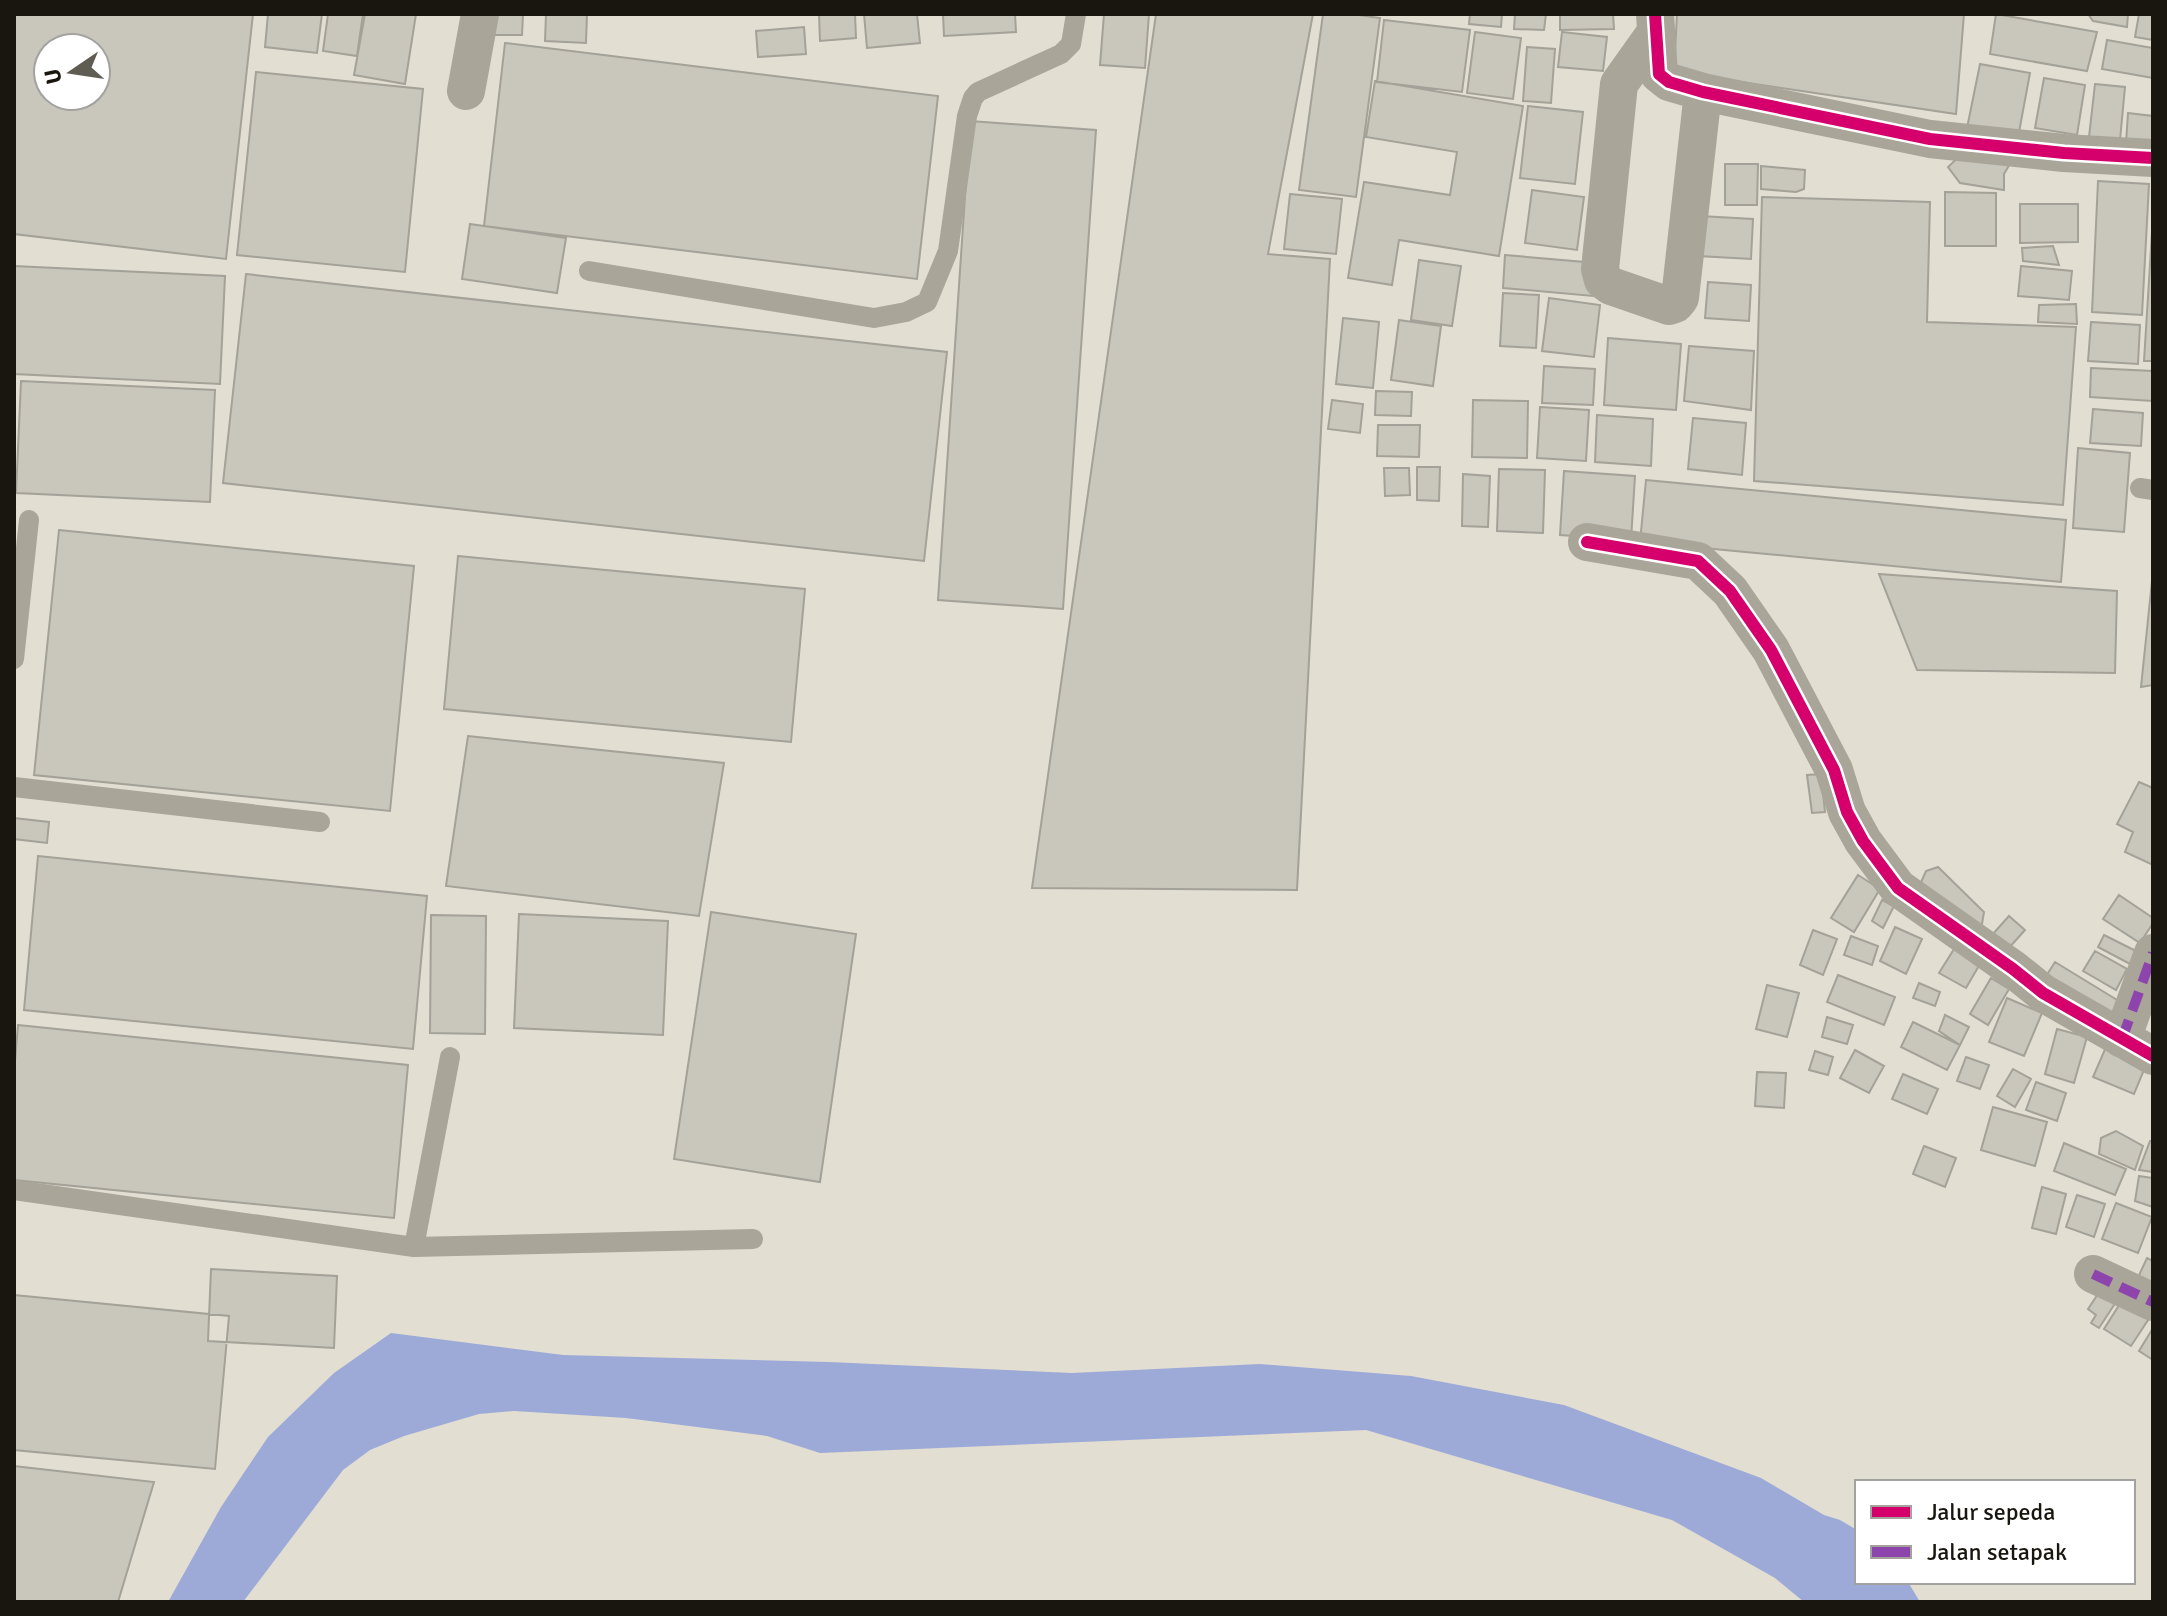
<svg xmlns="http://www.w3.org/2000/svg" width="2167" height="1616" viewBox="0 0 2167 1616" font-family="Signika,sans-serif">
<style>
.water{fill:#9daad8}
.building{fill:#c9c6bc;stroke:#a4a198;stroke-width:2;fill-rule:evenodd}
.lines{fill:none;stroke-linecap:round;stroke-linejoin:round}
.service{stroke:#a9a599;stroke-width:20}
.minor{stroke:#a9a599;stroke-width:38}
.quiet{stroke:#8e44ad;stroke-width:10;stroke-dasharray:20 10;stroke-linecap:butt}
.cycleway-casing{stroke:#fff;stroke-width:17}
.cycleway{stroke:#d6006c;stroke-width:12}
</style>
<rect width="100%" height="100%" fill="#e2ded2"/>
<!-- water -->
<path class="water" d="M391 1333 563 1355 829 1362 1072 1373 1260 1364 1411 1376 1564 1405 1761 1478 1824 1515 1840 1520 1857 1530V1582H1908L1920 1602H1804L1775 1578 1672 1520 1366 1430 820 1453 767 1436 626 1418 514 1411 479 1414 404 1436 370 1450 343 1470 243 1602H168L221 1507 268 1437 334 1373Z"/>
<!-- building -->
<path class="building" d="M14 14H253L226 259 14 234ZM48 48H96V96H48Z
M268 14H322L317 53 265 47Z
M328 14H363L357 56 323 51Z
M365 14H416L405 84 354 75Z
M486 14H523L522 35H486Z
M546 14H587L586 43 545 41Z
M819 14H855L856 38 820 41Z
M864 14H917L920 43 867 48Z
M943 14H1015L1016 32 944 36Z
M1104 14H1149L1145 68 1100 65Z
M1156 14H1313L1268 254 1330 259 1297 890 1032 888Z
M1323 14H1352L1380 18 1356 197 1299 190Z
M1470 14H1502L1501 27 1469 24Z
M1515 14H1546L1544 30 1514 29Z
M1560 14H1613L1614 29 1560 30Z
M1677 14H1964L1956 114 1674 72Z
M1996 14 2097 32 2087 71 1990 54Z
M2088 14H2128L2127 27 2093 21Z
M2139 14H2153V40L2135 37Z
M1384 20 1470 30 1462 92 1377 82Z
M804 27 806 54 758 57 756 31Z
M1475 32 1521 38 1513 99 1467 93Z
M1562 32 1607 37 1603 71 1558 67Z
M2107 40 2153 48V78L2102 69Z
M505 43 938 96 917 279 484 226Z
M1527 47 1555 49 1551 103 1523 101Z
M1980 64 2030 73 2017 143 1966 133Z
M256 72 423 89 405 272 237 255Z
M2044 78 2085 85 2077 135 2035 128Z
M1375 81 1523 106 1499 256 1399 240 1392 285 1348 278 1364 182 1450 195 1457 152 1366 137Z
M2095 84 2125 87 2120 140 2089 137Z
M1528 106 1583 112 1575 184 1520 178Z
M2128 113 2153 116V145L2126 143Z
M970 121 1096 130 1063 609 938 600Z
M1966 150 2014 157 2004 174V190L1960 183 1948 167Z
M1725 164H1758L1757 205H1725Z
M1761 166 1805 170 1804 189 1796 192 1761 189Z
M2098 181 2149 184 2142 315 2092 312Z
M1532 190 1584 197 1577 250 1525 243Z
M1945 192 1996 193V246H1945Z
M1290 194 1342 199 1336 254 1284 249Z
M1762 197 1930 202 1927 322 2076 327 2063 505 1754 481Z
M2020 204H2078V242L2020 243Z
M1700 216 1753 219 1751 259 1698 256Z
M2153 216V361H2144Z
M470 224 566 238 557 293 462 279Z
M2053 246 2059 265 2023 261 2022 248Z
M1505 255 1596 263 1593 296 1503 288Z
M1419 260 1461 266 1452 326 1411 320Z
M14 266 225 276 220 384 14 374Z
M2021 266 2072 271 2069 300 2018 296Z
M246 274 947 352 924 561 223 483Z
M1708 282 1751 285 1749 321 1705 318Z
M1503 293 1539 295 1536 348 1500 346Z
M1549 298 1600 305 1594 357 1542 351Z
M2076 304 2077 324 2038 322 2039 305Z
M1343 318 1379 322 1373 388 1336 384Z
M1399 320 1441 326 1433 386 1391 380Z
M2091 322 2140 325 2138 364 2088 361Z
M1608 338 1681 344 1676 410 1604 405Z
M1689 346 1754 351 1751 410 1684 401Z
M1544 366 1595 369 1593 405 1542 403Z
M2091 368 2153 371V401L2090 397Z
M21 381 215 390 210 502 16 493Z
M1376 391 1412 392 1411 416 1375 415Z
M1332 400 1363 404 1360 433 1328 429Z
M1473 400 1528 401 1527 458 1472 457Z
M1540 407 1589 410 1586 461 1537 458Z
M2093 409 2143 413 2141 446 2090 443Z
M1597 415 1653 419 1651 466 1595 462Z
M1693 418 1746 423 1742 475 1688 469Z
M1378 425H1420L1419 457 1377 456Z
M2078 448 2130 453 2124 532 2073 528Z
M1417 467H1440L1439 501 1417 500Z
M1384 468H1409L1410 495 1385 496Z
M1499 469 1545 470 1543 533 1497 531Z
M1564 471 1635 476 1631 540 1560 535Z
M1463 474 1490 476 1488 527 1462 526Z
M1646 480 2066 520 2061 582 1640 542Z
M59 530 414 566 390 811 34 775Z
M458 556 805 589 791 742 444 709Z
M2153 571V685L2141 687Z
M1879 574 2117 591 2115 673 1917 670Z
M468 736 724 763 699 916 446 886Z
M1821 774 1825 812 1812 813 1807 775Z
M2139 782 2153 788V865L2125 852 2133 832 2117 824Z
M14 818 49 822 47 843 14 839Z
M38 856 427 896 413 1049 24 1010Z
M1938 867 1984 912 1980 936 1918 889 1926 871Z
M1858 875 1880 889 1854 932 1831 918Z
M2119 895 2153 918V923L2140 943 2103 919Z
M1882 900 1894 906 1883 928 1872 921Z
M711 912 856 934 820 1182 674 1159Z
M519 914 668 921 663 1035 514 1028Z
M431 915 486 916 485 1034 430 1033Z
M2009 916 2025 930 2008 949 1992 935Z
M1895 927 1922 939 1906 974 1880 961Z
M1813 930 1837 939 1823 975 1800 965Z
M2104 935 2138 952 2132 965 2098 947Z
M1851 936 1878 946 1872 965 1844 955Z
M1954 949 1980 964 1966 988 1939 973Z
M2095 951 2127 969 2116 990 2083 971Z
M2055 962 2127 1006 2114 1028 2041 984Z
M1838 975 1895 997 1884 1025 1827 1002Z
M1991 978 2009 989 1988 1025 1970 1014Z
M1919 983 1940 992 1935 1006 1913 998Z
M1767 985 1799 993 1787 1037 1756 1029Z
M2007 998 2042 1013 2024 1056 1989 1042Z
M1945 1015 1969 1027 1960 1045 1939 1031Z
M1827 1017 1853 1025 1847 1044 1822 1037Z
M1913 1022 1960 1045 1947 1070 1901 1047Z
M18 1025 408 1065 394 1218 14 1180V1073Z
M2057 1029 2087 1037 2074 1083 2045 1074Z
M2106 1047 2146 1065 2134 1094 2093 1077Z
M1855 1050 1884 1066 1869 1093 1840 1078Z
M1815 1051 1833 1057 1828 1075 1809 1070Z
M1966 1057 1989 1065 1980 1089 1957 1081Z
M2013 1069 2031 1079 2015 1107 1997 1096Z
M1757 1072 1786 1073 1784 1108 1755 1106Z
M1903 1074 1938 1089 1927 1114 1892 1099Z
M2036 1082 2066 1093 2057 1121 2026 1110Z
M1993 1107 2047 1122 2035 1166 1981 1150Z
M2116 1131 2143 1146 2135 1170 2099 1154 2101 1138Z
M2150 1141H2153V1172L2139 1170Z
M2064 1143 2126 1169 2115 1195 2054 1171Z
M1924 1146 1956 1158 1945 1187 1913 1174Z
M2139 1176 2153 1178V1207L2135 1201Z
M2042 1187 2066 1194 2056 1234 2032 1228Z
M2077 1195 2105 1204 2094 1237 2066 1227Z
M2116 1203 2152 1217 2138 1253 2102 1239Z
M2147 1258 2153 1261V1294L2134 1286Z
M211 1269 337 1276 334 1348 208 1341Z
M2102 1288 2118 1299 2099 1328 2091 1323 2096 1315 2088 1309Z
M14 1295 229 1316 215 1469 14 1450Z
M2123 1299 2150 1317 2131 1346 2104 1329Z
M2153 1328V1360L2139 1351Z
M14 1466 154 1482 118 1602H14Z"/>
<g class="lines">
<!-- service -->
<path class="service" d="M589 271 874 318 906 312 927 302 948 251 967 116 973 98 978 92 1061 54 1071 44 1076 14
M2140 488 2153 490
M14 659 29 520
M14 787 320 822
M14 1190 414 1247 753 1239
M414 1247 450 1057"/>
<!-- minor -->
<path class="minor" d="M1655 14 1659 74 1669 82 1703 92 1930 139 2064 153 2153 158
M1656 32 1619 84 1600 269 1603 280 1611 286 1669 306 1675 304 1680 298 1703 92
M466 91 480 14
M1587 542 1698 561 1730 591 1771 650 1834 770 1847 812 1863 841 1898 888 2013 969 2043 993 2153 1056
M2122 1039 2153 953
M2093 1274 2153 1302"/>
<!-- quiet -->
<path class="quiet" d="M2122 1039 2153 953
M2093 1274 2153 1302"/>
<!-- cycleway casing -->
<g class="cycleway-casing">
<path id="cycleway" d="M1655 14 1659 74 1669 82 1703 92 1930 139 2064 153 2153 158
M1587 542 1698 561 1730 591 1771 650 1834 770 1847 812 1863 841 1898 888 2013 969 2043 993 2153 1056"/>
</g>
<!-- cycleway -->
<use href="#cycleway" class="cycleway"/>
</g>
<!-- border -->
<rect width="2167" height="1616" fill="none" stroke="#18160e" stroke-width="32"/>
<!-- legend -->
<rect x="1855" y="1480" width="280" height="104" fill="#ffffff" stroke="#a3a29f" stroke-width="2"/>
<rect x="1871" y="1506" width="40" height="12" fill="#d6006c" stroke="#a3a29f" stroke-width="2"/>
<text x="1927" y="1520" font-size="24" fill="#18160e">Jalur sepeda</text>
<rect x="1871" y="1546" width="40" height="12" fill="#8e44ad" stroke="#a3a29f" stroke-width="2"/>
<text x="1927" y="1560" font-size="24" fill="#18160e">Jalan setapak</text>
<!-- north arrow -->
<g transform="translate(72 72) rotate(257)"><circle r="38" fill="#ffffff" stroke="#a3a29f" stroke-width="2"/>
<path d="M0-6L14 30L0 20L-14 30Z" fill="#5f5c53"/>
<text y="-12" font-size="22" font-weight="bold" text-anchor="middle" fill="#18160e">U</text>
</g>
</svg>
